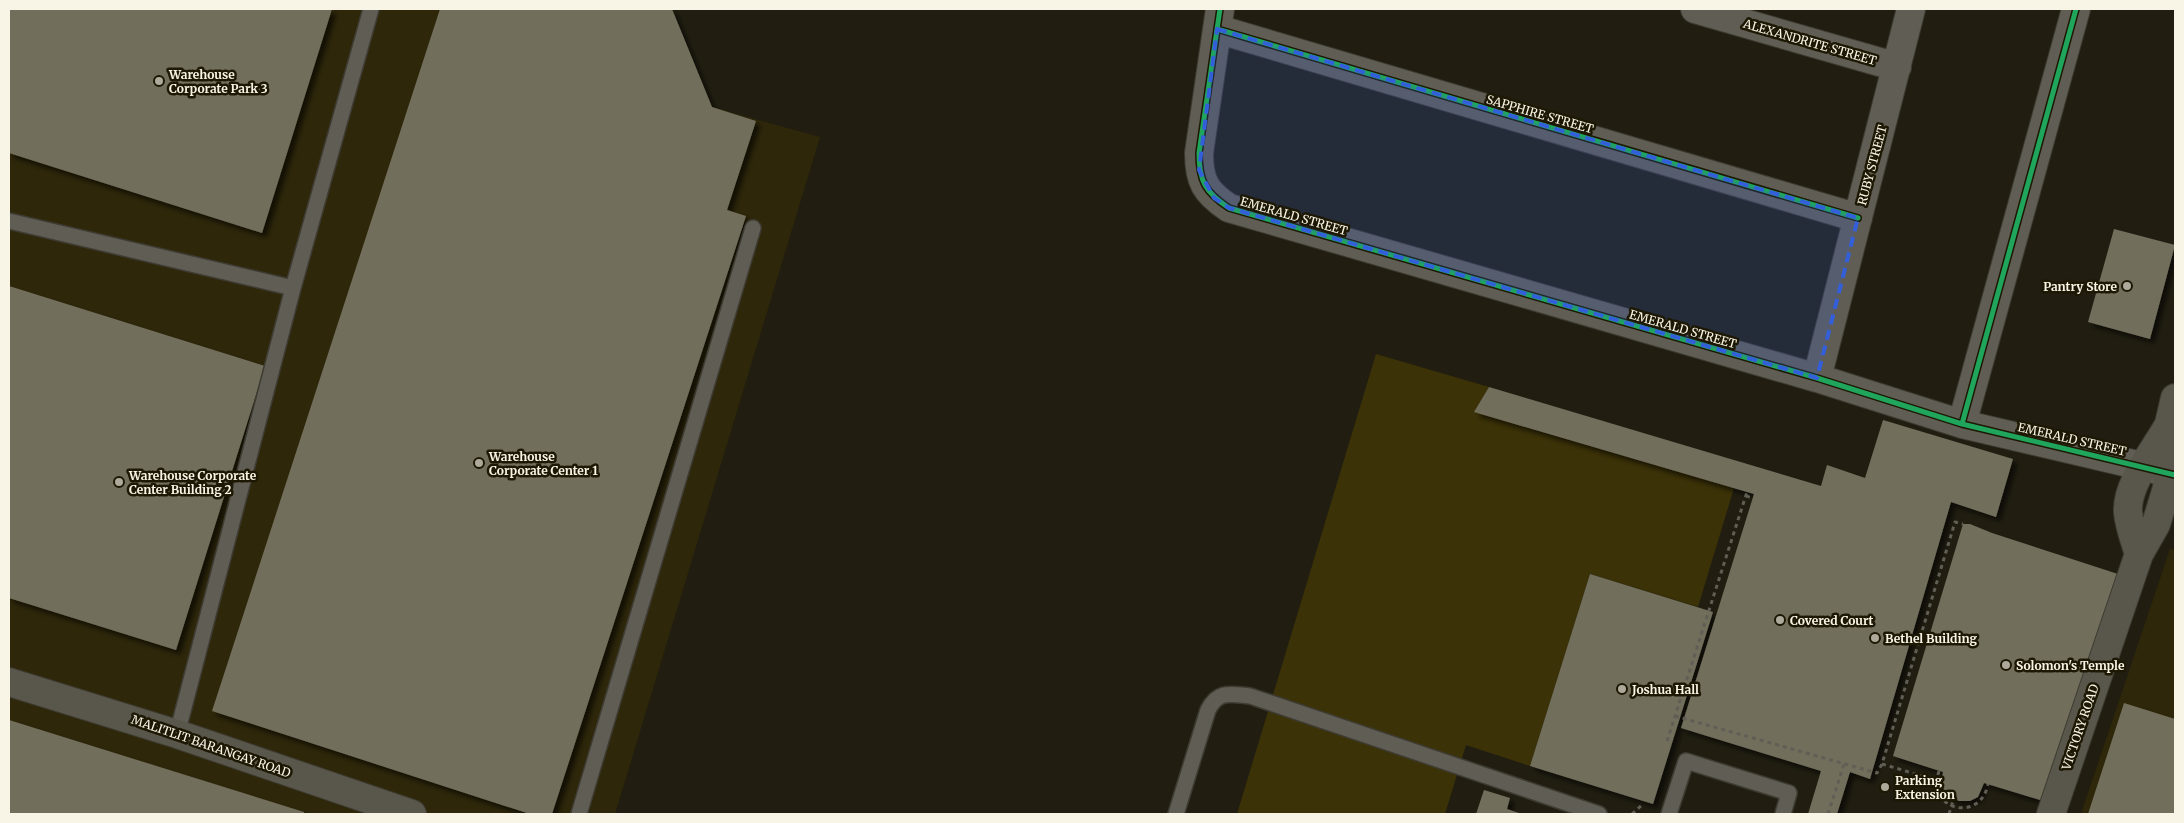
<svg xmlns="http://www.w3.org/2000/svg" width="2184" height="823" viewBox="0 0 2184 823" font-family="Merriweather,serif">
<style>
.built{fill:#2e270a}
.green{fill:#3c3207}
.building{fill:#726e5c;filter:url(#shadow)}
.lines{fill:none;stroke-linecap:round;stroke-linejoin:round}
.lane-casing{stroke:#3e3b32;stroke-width:18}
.street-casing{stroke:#3e3b32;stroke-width:30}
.secondary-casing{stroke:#3e3b32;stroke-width:30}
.path{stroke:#605e55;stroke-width:3;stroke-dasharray:4 4;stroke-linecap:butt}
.lane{stroke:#605d54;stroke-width:15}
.street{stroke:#605d54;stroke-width:28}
.secondary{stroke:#59564b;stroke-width:28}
.cycleway-casing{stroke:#1d1803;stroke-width:8}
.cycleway{stroke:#20a55d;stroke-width:5}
.marked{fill:#335fda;fill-opacity:0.2;stroke:#335fda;stroke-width:4;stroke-dasharray:10 6;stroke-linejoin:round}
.poi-dot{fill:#adaa9c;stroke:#1d1803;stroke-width:2}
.labels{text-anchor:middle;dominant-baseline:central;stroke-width:5;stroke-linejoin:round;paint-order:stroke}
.street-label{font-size:12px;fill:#f8f5e7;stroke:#1d1803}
.poi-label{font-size:12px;font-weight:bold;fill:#f8f5e7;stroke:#1d1803;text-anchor:start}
</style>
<defs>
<filter id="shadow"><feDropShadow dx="4.5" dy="4.5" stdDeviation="2.5" flood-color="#0009"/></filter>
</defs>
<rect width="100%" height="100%" fill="#211e11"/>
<!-- built -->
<path class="built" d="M9 9H672L712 107 820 137 615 814H9Z
M2170 549 2175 550V814H2081Z"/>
<!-- green -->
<path class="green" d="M1376 354 1489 387 1475 411 1734 488 1698 607 1590 574 1530 766 1466 745 1445 814H1237Z"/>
<!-- building -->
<path class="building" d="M9 9H332L262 233 9 153Z
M440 9H672L712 107 756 121 727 210 746 216 552 814H530L212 711Z
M2114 229 2175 245 2150 339 2088 322Z
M9 286 265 366 176 650 9 598Z
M1489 387 1821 486 1827 465 1865 478 1883 420 2013 459 1996 517 1951 502 1870 779 1850 772 1837 814H1808L1821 771 1681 728 1754 494 1474 412Z
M1963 524H1970L1992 533 2121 575 2050 803 1984 783 1978 797 1970 801H1959L1949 796 1944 791 1942 778 1943 772 1893 756Z
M1590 574 1713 612 1653 804 1530 766Z
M2124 703 2175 719V814H2088Z
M9 720 304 812V814H9Z
M1484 790 1510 798 1507 809 1522 814H1476Z"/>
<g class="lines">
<!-- lane casing -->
<g class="lane-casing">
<path id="lane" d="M9 221 293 288
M177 734 293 288 371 9
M579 814 753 228
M1176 814 1208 710C1218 690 1230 694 1250 696L1599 814
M1669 814 1686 761 1789 793 1783 814"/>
</g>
<!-- street casing -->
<g class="street-casing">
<path id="street" d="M1220 9 1199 153C1199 181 1205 192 1229 208L1817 378 1962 424 2167 472
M1695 9 1897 67
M1217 29 1858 218
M1817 378 1911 9
M1962 424 2076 9"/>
</g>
<!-- secondary casing -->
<g class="secondary-casing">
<path id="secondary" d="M2139 554C2135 541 2129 526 2128 512 2126 485 2154 451 2167 428
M9 682 177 734 412 814
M2051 814 2139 554 2156 524 2167 488 2169 424 2175 398"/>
</g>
<!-- path -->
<path class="path" d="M1746 496 1753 498
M1675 716 1877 773 1882 764 1955 522 1963 524
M1667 741 1747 492
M1882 764 1936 780
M1939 771C1926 811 1981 823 1988 784
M1632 814 1643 804
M1828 814 1844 764
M1949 814 1953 801"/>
<!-- lane -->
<use href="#lane" class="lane"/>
<!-- street -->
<use href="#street" class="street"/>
<!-- secondary -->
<use href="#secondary" class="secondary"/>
<!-- cycleway casing -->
<g class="cycleway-casing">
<path id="cycleway" d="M1220 9 1199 153C1199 181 1205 192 1229 208L1817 378 1962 424 2175 475
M1217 29 1858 218
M1962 424 2076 9"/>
</g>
<!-- cycleway -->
<use href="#cycleway" class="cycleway"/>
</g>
<!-- marked area -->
<path class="marked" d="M1217 29 1858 218 1817 378 1229 208 1214 198 1199 170Z"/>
<!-- markers -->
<g class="poi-dot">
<circle cx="159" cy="81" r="5"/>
<circle cx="2127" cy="286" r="5"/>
<circle cx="479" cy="463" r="5"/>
<circle cx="119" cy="482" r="5"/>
<circle cx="1780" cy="620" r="5"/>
<circle cx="1875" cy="638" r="5"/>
<circle cx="2006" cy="665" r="5"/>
<circle cx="1622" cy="689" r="5"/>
<circle cx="1885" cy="787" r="5"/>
</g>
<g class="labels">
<!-- street labels -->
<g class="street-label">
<text transform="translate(1810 42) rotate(16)">ALEXANDRITE STREET</text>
<text transform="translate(1540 114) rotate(16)">SAPPHIRE STREET</text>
<text transform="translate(1872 165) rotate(-75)">RUBY STREET</text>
<text transform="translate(1294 216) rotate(16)">EMERALD STREET</text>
<text transform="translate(1683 329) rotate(16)">EMERALD STREET</text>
<text transform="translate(2072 439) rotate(13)">EMERALD STREET</text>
<text transform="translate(2080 727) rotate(-71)">VICTORY ROAD</text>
<text transform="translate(211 746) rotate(19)">MALITLIT BARANGAY ROAD</text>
</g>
<!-- poi labels -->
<g class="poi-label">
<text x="169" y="74">Warehouse<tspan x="169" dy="14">Corporate Park 3</tspan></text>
<text x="2117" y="286" text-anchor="end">Pantry Store</text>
<text x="489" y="456">Warehouse<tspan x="489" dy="14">Corporate Center 1</tspan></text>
<text x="129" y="475">Warehouse Corporate<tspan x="129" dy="14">Center Building 2</tspan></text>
<text x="1790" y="620">Covered Court</text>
<text x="1885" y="638">Bethel Building</text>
<text x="2016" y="665">Solomon's Temple</text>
<text x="1632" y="689">Joshua Hall</text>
<text x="1895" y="780">Parking<tspan x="1895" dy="14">Extension</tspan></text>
</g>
</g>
<!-- border -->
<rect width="2184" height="823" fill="none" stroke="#f8f5e7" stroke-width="20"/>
</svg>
